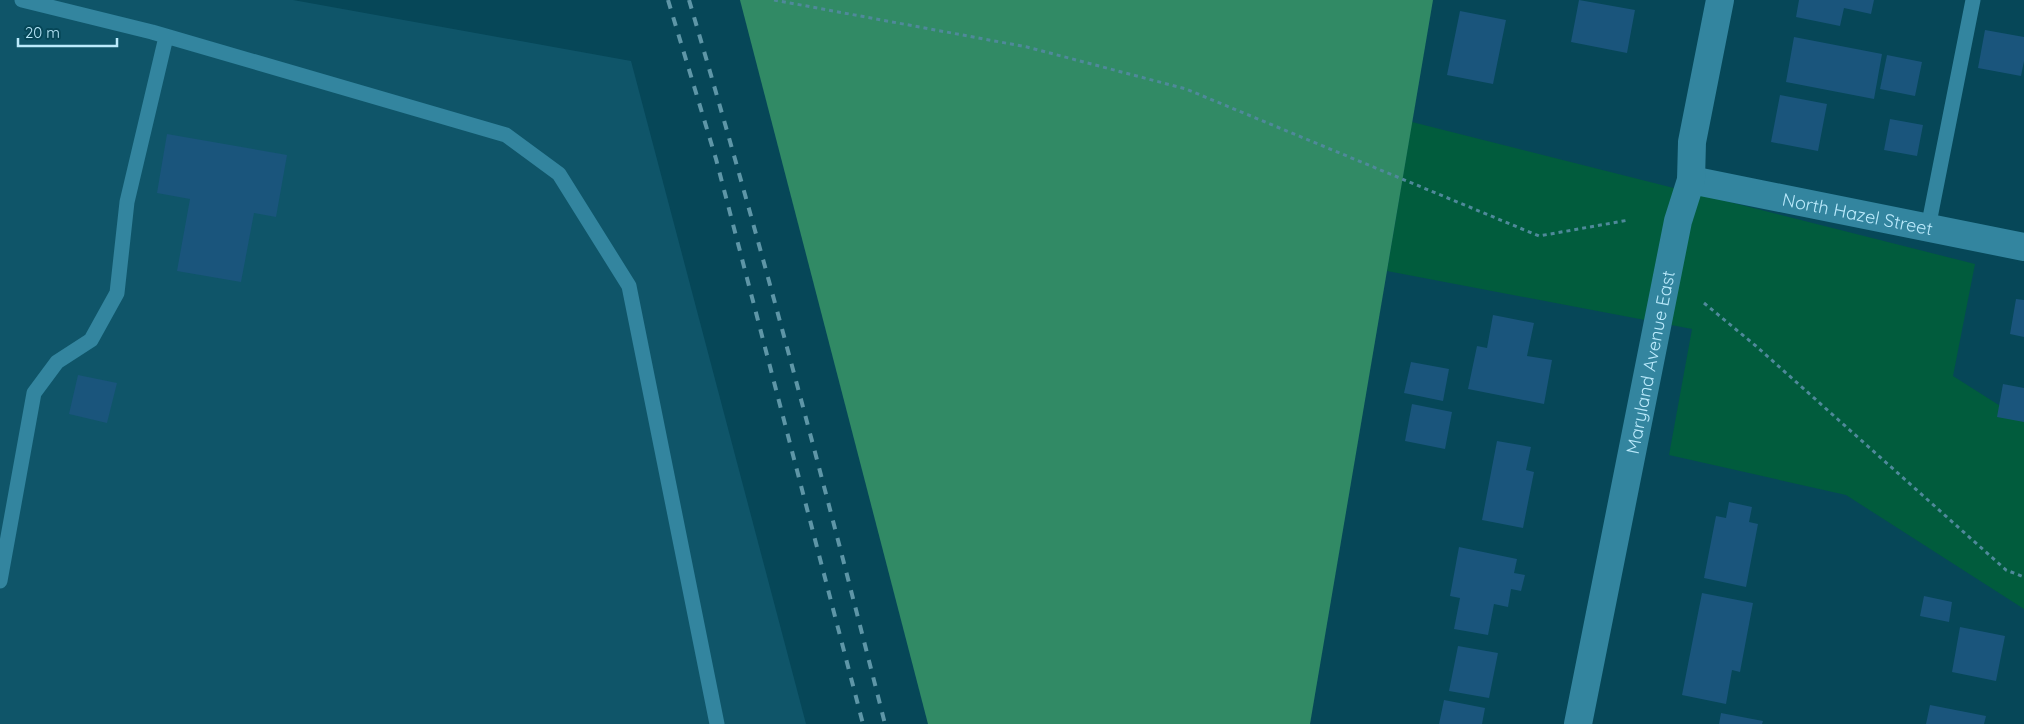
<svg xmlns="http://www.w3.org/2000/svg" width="2024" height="724" viewBox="0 0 2024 724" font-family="Quicksand,sans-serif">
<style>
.built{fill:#0f5569}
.green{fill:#015c3d}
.forest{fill:#318a65}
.building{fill:#1a557c}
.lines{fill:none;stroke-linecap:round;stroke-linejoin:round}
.path{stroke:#4f899a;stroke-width:3;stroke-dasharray:4 4;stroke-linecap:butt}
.lane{stroke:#33859f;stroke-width:15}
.street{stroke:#33859f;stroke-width:28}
.rail{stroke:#5e96a7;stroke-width:4;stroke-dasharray:9 9;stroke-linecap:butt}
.labels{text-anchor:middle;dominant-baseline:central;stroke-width:4;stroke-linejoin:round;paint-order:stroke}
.street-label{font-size:18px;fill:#bbeafc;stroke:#064758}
</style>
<rect width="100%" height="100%" fill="#064758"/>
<!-- built -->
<path class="built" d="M0 0H293L631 61 806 724H0Z"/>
<!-- green -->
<path class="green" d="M1412 122 1975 264 1953 376 2024 421V609L1846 495 1669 455 1692 329 1387 271Z"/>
<!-- forest -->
<path class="forest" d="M740 0H1433L1310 724H928Z"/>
<!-- building -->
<path class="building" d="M1579 0 1635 10 1627 53 1571 42Z
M1799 0H1874L1871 14 1844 8 1840 26 1796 17Z
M1460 11 1506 20 1493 84 1447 75Z
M1985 30 2024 37V61L2021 76 1978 68Z
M1794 37 1882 54 1874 99 1786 82Z
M1887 55 1922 62 1915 96 1880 89Z
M1780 95 1827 104 1818 151 1771 142Z
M1890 119 1923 125 1917 156 1884 150Z
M167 134 287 155 276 217 254 213 241 282 177 271 190 199 157 193Z
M2016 299 2024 300V337L2010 334Z
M1493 315 1534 323 1527 356 1552 360 1544 404 1468 389 1477 346 1487 348Z
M1411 362 1449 369 1443 401 1404 393Z
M78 375 117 383 107 423 69 414Z
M2003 384 2024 388V422L1997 417Z
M1412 404 1452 412 1445 449 1405 441Z
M1497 441 1531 447 1526 470 1534 472 1523 528 1482 520Z
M1729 502 1752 507 1749 522 1758 524 1746 587 1704 578 1716 516 1726 518Z
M1459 547 1517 559 1514 573 1525 575 1521 591 1511 589 1508 607 1494 604 1488 635 1454 629 1460 598 1450 596Z
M1702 593 1753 603 1740 672 1732 670 1726 704 1682 695Z
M1924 596 1952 602 1949 622 1920 616Z
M1960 627 2005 636 1996 681 1952 672Z
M1458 646 1498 653 1489 698 1449 691Z
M1444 700 1485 708 1482 724H1439Z
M1930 705 1986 716 1984 724H1926Z
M1721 713 1763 721 1762 724H1719Z"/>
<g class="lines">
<!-- path -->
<path class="path" d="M774 0 1027 47 1186 89 1539 236 1629 220
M1704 303 1756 346 2006 570 2024 577"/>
<!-- lane -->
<path class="lane" d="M22 0 152 32 506 135 559 174 629 286 717 724
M1928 228 1973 0
M0 581 34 393 57 362 91 340 117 293 127 202 166 37"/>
<!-- street -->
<g class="street">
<path id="s1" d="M1691 180 2024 247"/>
<path id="s2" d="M1578 724 1678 221 1691 180 1692 142 1720 0"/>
</g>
<!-- rail -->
<path class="rail" d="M668 0 716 159 863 724
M689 0C760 240 824 482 885 724"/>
</g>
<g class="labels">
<!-- street labels -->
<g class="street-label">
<text stroke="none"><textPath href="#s1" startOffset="170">North Hazel Street</textPath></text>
<text stroke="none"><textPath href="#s2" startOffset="369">Maryland Avenue East</textPath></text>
</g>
</g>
<!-- scale -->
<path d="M18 38v8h99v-8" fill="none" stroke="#bbeafc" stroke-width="2.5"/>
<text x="25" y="38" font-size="15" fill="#bbeafc" stroke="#064758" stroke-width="4" paint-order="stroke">20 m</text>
</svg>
